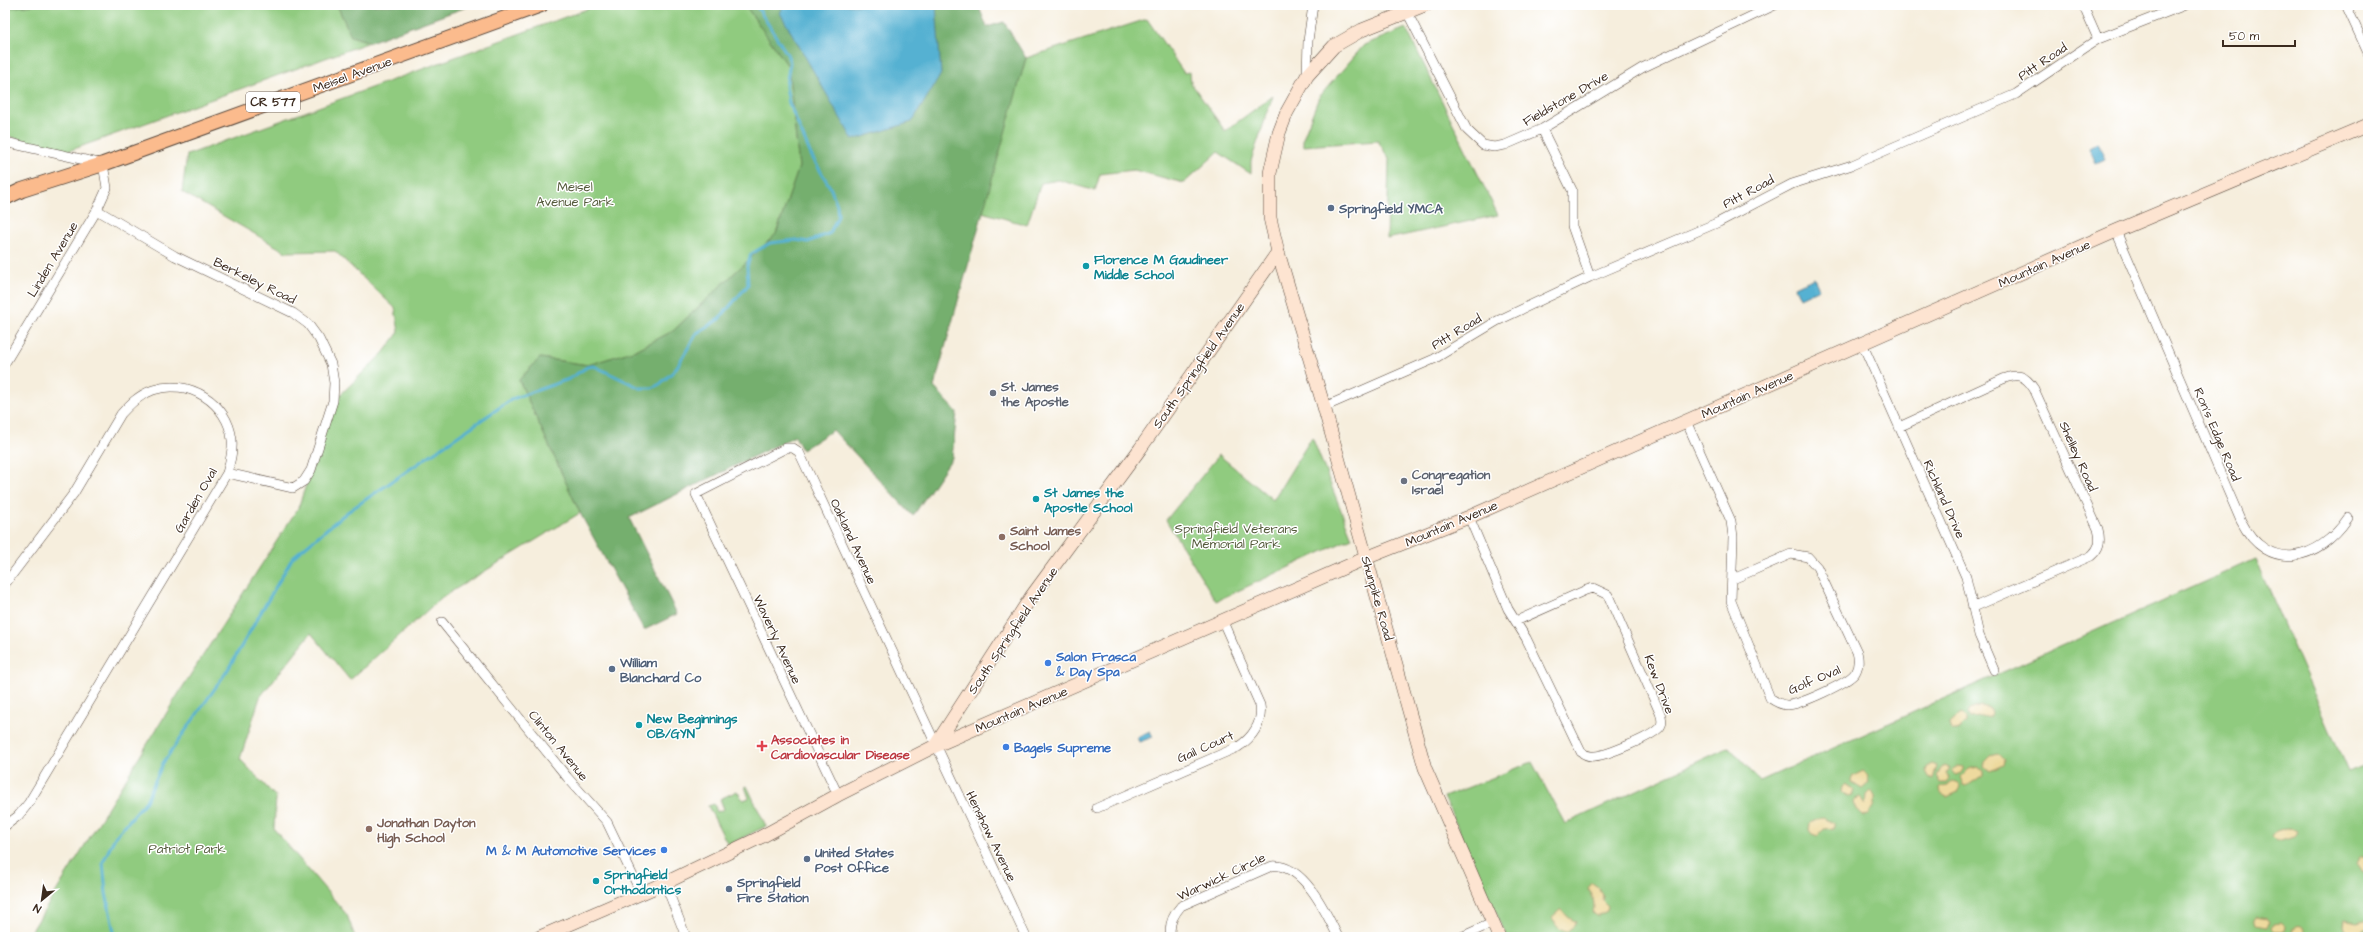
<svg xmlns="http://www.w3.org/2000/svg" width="2373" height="942" viewBox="0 0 2373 942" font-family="'Architects Daughter',sans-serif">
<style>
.green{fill:#90cb7f;stroke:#667a4e}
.forest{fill:#74af6e;stroke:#586c46}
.sand{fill:#eeda9e;stroke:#94825e}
.water{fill:#54b1d2;stroke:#486e78}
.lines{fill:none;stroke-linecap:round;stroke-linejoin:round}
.stream{stroke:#54b1d2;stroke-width:3}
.street-casing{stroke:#57473b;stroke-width:10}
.secondary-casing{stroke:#57473b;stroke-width:14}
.primary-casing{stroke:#57473b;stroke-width:16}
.street{stroke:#fff;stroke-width:9}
.secondary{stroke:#fde4d1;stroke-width:13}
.primary{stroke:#fbbb8d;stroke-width:14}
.service-dot{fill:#5c6f8a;stroke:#fff;stroke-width:1.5}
.culture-dot{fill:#0f9aa8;stroke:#fff;stroke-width:1.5}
.worship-dot{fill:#6b7280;stroke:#fff;stroke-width:1.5}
.education-dot{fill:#8d6e63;stroke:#fff;stroke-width:1.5}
.shop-dot{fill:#3f7fe0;stroke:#fff;stroke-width:1.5}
.health-dot{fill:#e0444e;stroke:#fff;stroke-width:1.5}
.labels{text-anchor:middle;stroke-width:3;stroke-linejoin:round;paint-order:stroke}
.shield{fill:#fff;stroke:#766a62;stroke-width:1}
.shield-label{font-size:12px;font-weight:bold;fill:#3b2a1e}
.street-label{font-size:13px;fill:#3b2a1e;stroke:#fff}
.park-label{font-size:13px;fill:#545a3b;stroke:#fff}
.service-label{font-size:13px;font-weight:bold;fill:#4e5e75;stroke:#fff;text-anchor:start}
.culture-label{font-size:13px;font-weight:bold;fill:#0d838f;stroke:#fff;text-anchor:start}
.worship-label{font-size:13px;font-weight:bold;fill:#5b616d;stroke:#fff;text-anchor:start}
.education-label{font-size:13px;font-weight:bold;fill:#785e54;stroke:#fff;text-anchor:start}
.shop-label{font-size:13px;font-weight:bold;fill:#366cbe;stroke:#fff;text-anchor:start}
.health-label{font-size:13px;font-weight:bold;fill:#be3a42;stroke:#fff;text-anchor:start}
</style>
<rect width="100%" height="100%" fill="#fff"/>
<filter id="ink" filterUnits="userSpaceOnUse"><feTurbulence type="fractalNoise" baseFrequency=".025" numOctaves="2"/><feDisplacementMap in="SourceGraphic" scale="8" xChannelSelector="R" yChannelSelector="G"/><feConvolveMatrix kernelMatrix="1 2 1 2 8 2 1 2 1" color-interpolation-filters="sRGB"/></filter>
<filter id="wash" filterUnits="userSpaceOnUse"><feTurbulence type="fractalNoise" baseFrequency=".012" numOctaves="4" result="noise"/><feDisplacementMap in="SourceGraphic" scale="16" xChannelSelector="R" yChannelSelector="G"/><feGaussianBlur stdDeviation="0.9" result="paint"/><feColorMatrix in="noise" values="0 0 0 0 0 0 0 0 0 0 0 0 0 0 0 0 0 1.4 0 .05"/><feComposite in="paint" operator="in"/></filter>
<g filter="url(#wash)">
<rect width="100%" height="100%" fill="#f6eedd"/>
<!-- green -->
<path class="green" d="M34,5h303l14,31 19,6 -307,111 -58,-18v-127z
M598,5h147l43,61 11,101 -23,67 -103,97 -37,19 -48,15 -48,-7 -21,22 61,133 -139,85 -91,82 -39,-47 -51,64 -20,62 36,38 -2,32 73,86 8,22h-327l154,-249 116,-180 38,-109 48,-47 15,-20 -4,-24 -60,-57 -49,1 -104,-60 5,-37z
M1147,19l37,54 6,-1 1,11 34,48 48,-35 -22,65v13l-33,-22 -34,31 -50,-13 -34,4 -5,17 -36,-11 -18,3 -14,42 -45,-13 44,-154z
M1406,28l92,187 -111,24 2,-80 -11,-18 -75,5v-8l16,-41 45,-52z
M1312,437l40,101 -136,63 -50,-81 53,-65 54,45z
M2255,559l93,213 20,-8v173h-861l-63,-140 88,-35 33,62 164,-77 31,34z
M747,786l19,40 -38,19 -20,-39 6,-2 3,8 7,-3 -4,-10 17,-8 6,9 6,-2 -4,-11z"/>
<!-- forest -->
<path class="forest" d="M5,5h29l-29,3z
M337,5h135l-102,37 -19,-6z
M745,5h233l9,22 17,-5 22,36 -92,329 23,25 -5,46 -39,58 -80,-86 -31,20 -7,-14 -166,82 48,96 -33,16 -64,-117 -61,-133 21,-22 48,7 48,-15 37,-19 103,-97 23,-67 -11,-101z"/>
<!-- sand -->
<path class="sand" d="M1981,706l9,2 2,4 -2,4 -21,2 -2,-4 2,-4z
M1961,713l5,5v4l-9,9h-6l-2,-7z
M1998,754l6,6 -1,5 -13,6 -6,-5 1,-4 6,-6z
M1932,764l5,2 -4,14 -4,-2 -3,-6 2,-6z
M1943,765l6,2 -3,6 4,5 -3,4h-6l-4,-6z
M1958,766l6,1 -3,6 -6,2 -4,-5z
M1978,767l5,3v5l-16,11 -3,-1 -3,-8 8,-8z
M1863,771l4,3 2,9 -7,6 -10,-6 -1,-3 2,-4z
M1952,781l5,1 4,5 -3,5 -11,5 -6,-3 -1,-6 2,-2 7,-1z
M1846,784l8,5 -2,6 -3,1 -7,-4 1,-5z
M1870,791l5,5v9l-6,10 -6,1 -5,-5 -4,-9 1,-3 5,-2 5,7 1,-9z
M1823,817l11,5v6l-10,1 -6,7 -6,-2 -3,-4 1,-7z
M2291,828l6,3 -3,6 -17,5 -5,-5 4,-5z
M2368,855v15l-6,2 -6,-9 4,-6z
M1592,883l6,4 5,8 -1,5 6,6 -1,5 -10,5 -4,-3c2,-8 1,-18 -5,-24z
M1561,909l7,8 8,5 -2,4 -8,6c-7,-2 -12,-8 -14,-15z
M2256,917l11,2 2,3 -2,5 -11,-2 -2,-5z
M2345,919l12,3 10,-3 1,10h-4l-2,3 6,5h-19l-5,-12z
M2281,923l5,4 -1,5h-11l-3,-3 2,-5z
M2292.5 932a5.5 5.5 0 1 1 11 0a5.5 5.5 0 1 1-11 0Z"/>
<!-- water -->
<path class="water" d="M784,5h152l5,69 -29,48 -59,18 -73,-127z
M2098,143l7,16 -9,4 -7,-15z
M1814,278l5,11 -19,9 -5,-11z
M1150,731l3,6 -14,5 -2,-5z"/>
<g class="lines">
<!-- stream -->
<path class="stream" d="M115,937l-9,-44 -3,-31 12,-25 31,-36 17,-38 64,-92 66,-114 53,-44 166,-114 57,-20 18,-12 7,-1 46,22h12l8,-4 15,-14 22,-37 22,-14 29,-34 -1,-19 4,-12 19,-11 26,-3 12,2 22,-9 8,-17 -1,-11 -7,-18 -19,-32 -22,-52 -3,-17 4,-24 -3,-8 -31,-49"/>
</g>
</g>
<g filter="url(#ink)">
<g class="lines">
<!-- street casing -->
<g class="street-casing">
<path id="street" d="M2083,5l15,34
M2346,5l22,48
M1407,12l60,118 16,15 11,2 11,-2 37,-16 100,-61 133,-63
M1307,76l1,-35 5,-36
M1542,129l30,61v36l18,51
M5,142l98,22 4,24 -10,22 -92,153
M97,210l78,46 118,57 15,11 11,15 12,25 3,19 -1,18 -22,69 -7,11 -11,7 -66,-15
M2116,231l125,290c27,53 78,40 107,-3
M1862,343l104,234 13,58 15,35
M1324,407l110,-48 63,-38 93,-44 129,-55 73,-38 60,-19 164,-71 82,-55 87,-34
M1686,421l45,100 2,16 -2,64 39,97c6,4 11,7 17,7 13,0 61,-22 68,-32 4,-7 4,-14 2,-21l-40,-85 -9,-10 -17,-3 -58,25
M1899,427l104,-48c15,-6 22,-4 31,10l64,140c3,12 2,19 -7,27l-117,51
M1469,517l39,92 18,29 55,114c4,3 8,5 14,4 12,-1 57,-19 65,-29 3,-4 2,-9 0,-14l-52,-118 -15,-7 -7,2 -70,31
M5,584l69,-91 47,-79c9,-10 18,-19 32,-24 35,-12 75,12 79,50 1,12 -2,22 -5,33l-199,331 -10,12 -13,10
M442,622l125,155 40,45 34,71
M838,795l-142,-301 90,-46h7l6,4 227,485
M1097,808l141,-61c14,-9 25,-24 22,-42l-37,-83
M665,883l21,54
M1171,937c-3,-12 2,-22 10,-31l91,-40c31,-3 54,46 66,71
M1461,937l31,-14"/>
</g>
<!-- secondary casing -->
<g class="secondary-casing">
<path id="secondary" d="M1425,5l-63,25 -28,16 -27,30 -20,36 -8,21 -9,40v45l8,34 46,155 101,361 74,169
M935,746l96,-149 109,-148 138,-197
M540,937l125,-54 96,-46 77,-42 97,-49 431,-188 103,-41 647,-286 252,-106"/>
</g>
<!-- primary casing -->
<g class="primary-casing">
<path id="primary" d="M5,198l17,-8 81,-26 438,-159"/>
</g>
<!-- street -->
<use href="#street" class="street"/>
<!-- secondary -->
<use href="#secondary" class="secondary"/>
<!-- primary -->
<use href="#primary" class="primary"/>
</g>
</g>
<!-- markers -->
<g class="service-dot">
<circle cx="1331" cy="208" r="4"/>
<circle cx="612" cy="669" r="4"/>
<circle cx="807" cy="859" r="4"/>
<circle cx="729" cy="889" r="4"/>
</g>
<g class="culture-dot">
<circle cx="1086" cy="266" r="4"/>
<circle cx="1036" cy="499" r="4"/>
<circle cx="639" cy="725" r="4"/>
<circle cx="596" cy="881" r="4"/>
</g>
<g class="worship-dot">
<circle cx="993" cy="393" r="4"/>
<circle cx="1404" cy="481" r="4"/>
</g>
<g class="education-dot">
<circle cx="1002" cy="537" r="4"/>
<circle cx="369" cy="829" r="4"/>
</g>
<g class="shop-dot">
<circle cx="1048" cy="663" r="4"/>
<circle cx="1006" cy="747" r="4"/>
<circle cx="664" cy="850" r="4"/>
</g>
<path class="health-dot" d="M760 740h4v4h4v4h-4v4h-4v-4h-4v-4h4z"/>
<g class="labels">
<!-- shield labels -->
<rect class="shield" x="246" y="92" width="54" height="20" rx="3"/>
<g class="shield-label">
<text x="273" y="106">CR 577</text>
</g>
<!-- street labels -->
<g class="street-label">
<text transform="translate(2042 61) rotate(-34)" y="5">Pitt Road</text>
<text transform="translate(352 74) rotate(-20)" y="5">Meisel Avenue</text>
<text transform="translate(1565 98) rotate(-30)" y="5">Fieldstone Drive</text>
<text transform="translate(1748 191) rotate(-28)" y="5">Pitt Road</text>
<text transform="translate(52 259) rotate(-59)" y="5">Linden Avenue</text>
<text transform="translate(2044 263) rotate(-24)" y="5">Mountain Avenue</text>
<text transform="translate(255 280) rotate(26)" y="5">Berkeley Road</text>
<text transform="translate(1456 331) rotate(-31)" y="5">Pitt Road</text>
<text transform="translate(1198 365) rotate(-55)" y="5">South Springfield Avenue</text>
<text transform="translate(1747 394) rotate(-24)" y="5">Mountain Avenue</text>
<text transform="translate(2218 434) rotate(67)" y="5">Ron's Edge Road</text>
<text transform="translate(2079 456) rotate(66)" y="5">Shelley Road</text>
<text transform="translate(1945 499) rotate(66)" y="5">Richland Drive</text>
<text transform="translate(195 500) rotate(-60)" y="5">Garden Oval</text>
<text transform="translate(1451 523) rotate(-23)" y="5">Mountain Avenue</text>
<text transform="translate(854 541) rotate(65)" y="5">Oakland Avenue</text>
<text transform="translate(1378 598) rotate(74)" y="5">Shunpike Road</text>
<text transform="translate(1012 630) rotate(-56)" y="5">South Springfield Avenue</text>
<text transform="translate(778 639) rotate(65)" y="5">Waverly Avenue</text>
<text transform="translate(1814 679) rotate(-23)" y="5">Golf Oval</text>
<text transform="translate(1660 684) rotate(69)" y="5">Kew Drive</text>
<text transform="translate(1021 709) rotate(-23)" y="5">Mountain Avenue</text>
<text transform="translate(559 745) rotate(51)" y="5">Clinton Avenue</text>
<text transform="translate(1205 746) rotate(-24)" y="5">Gail Court</text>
<text transform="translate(992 836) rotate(64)" y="5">Henshaw Avenue</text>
<text transform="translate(1221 876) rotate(-25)" y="5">Warwick Circle</text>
</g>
<!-- park labels -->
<g class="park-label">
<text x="575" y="191">Meisel<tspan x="575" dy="15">Avenue Park</tspan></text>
<text x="1236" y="533">Springfield Veterans<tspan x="1236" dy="15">Memorial Park</tspan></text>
<text x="187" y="853">Patriot Park</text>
</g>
<!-- service labels -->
<g class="service-label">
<text x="1339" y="213">Springfield YMCA</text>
<text x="620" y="667">William<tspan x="620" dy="15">Blanchard Co</tspan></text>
<text x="815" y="857">United States<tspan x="815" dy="15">Post Office</tspan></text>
<text x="737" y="887">Springfield<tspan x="737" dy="15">Fire Station</tspan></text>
</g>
<!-- culture labels -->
<g class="culture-label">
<text x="1094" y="264">Florence M Gaudineer<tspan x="1094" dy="15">Middle School</tspan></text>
<text x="1044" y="497">St James the<tspan x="1044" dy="15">Apostle School</tspan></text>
<text x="647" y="723">New Beginnings<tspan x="647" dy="15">OB/GYN</tspan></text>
<text x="604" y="879">Springfield<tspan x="604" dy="15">Orthodontics</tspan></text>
</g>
<!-- worship labels -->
<g class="worship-label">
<text x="1001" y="391">St. James<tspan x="1001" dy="15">the Apostle</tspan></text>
<text x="1412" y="479">Congregation<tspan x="1412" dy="15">Israel</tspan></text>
</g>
<!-- education labels -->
<g class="education-label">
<text x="1010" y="535">Saint James<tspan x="1010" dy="15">School</tspan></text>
<text x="377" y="827">Jonathan Dayton<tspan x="377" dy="15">High School</tspan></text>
</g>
<!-- shop labels -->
<g class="shop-label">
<text x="1056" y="661">Salon Frasca<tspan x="1056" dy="15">&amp; Day Spa</tspan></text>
<text x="1014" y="752">Bagels Supreme</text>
<text x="656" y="855" text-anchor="end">M &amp; M Automotive Services</text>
</g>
<!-- health labels -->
<g class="health-label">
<text x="771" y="744">Associates in<tspan x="771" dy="15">Cardiovascular Disease</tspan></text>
</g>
</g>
<!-- margin -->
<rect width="2373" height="942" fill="none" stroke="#fff" stroke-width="20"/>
<!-- north arrow -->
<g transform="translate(42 900) rotate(209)" stroke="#ffffff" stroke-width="3" paint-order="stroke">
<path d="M0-3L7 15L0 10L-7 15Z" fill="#3b2a1e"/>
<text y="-6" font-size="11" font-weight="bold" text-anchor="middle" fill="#3b2a1e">N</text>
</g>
<!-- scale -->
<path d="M2223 40v6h72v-6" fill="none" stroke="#3b2a1e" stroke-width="2"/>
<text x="2229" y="40" font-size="12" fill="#3b2a1e" stroke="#ffffff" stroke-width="3" paint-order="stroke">50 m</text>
</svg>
